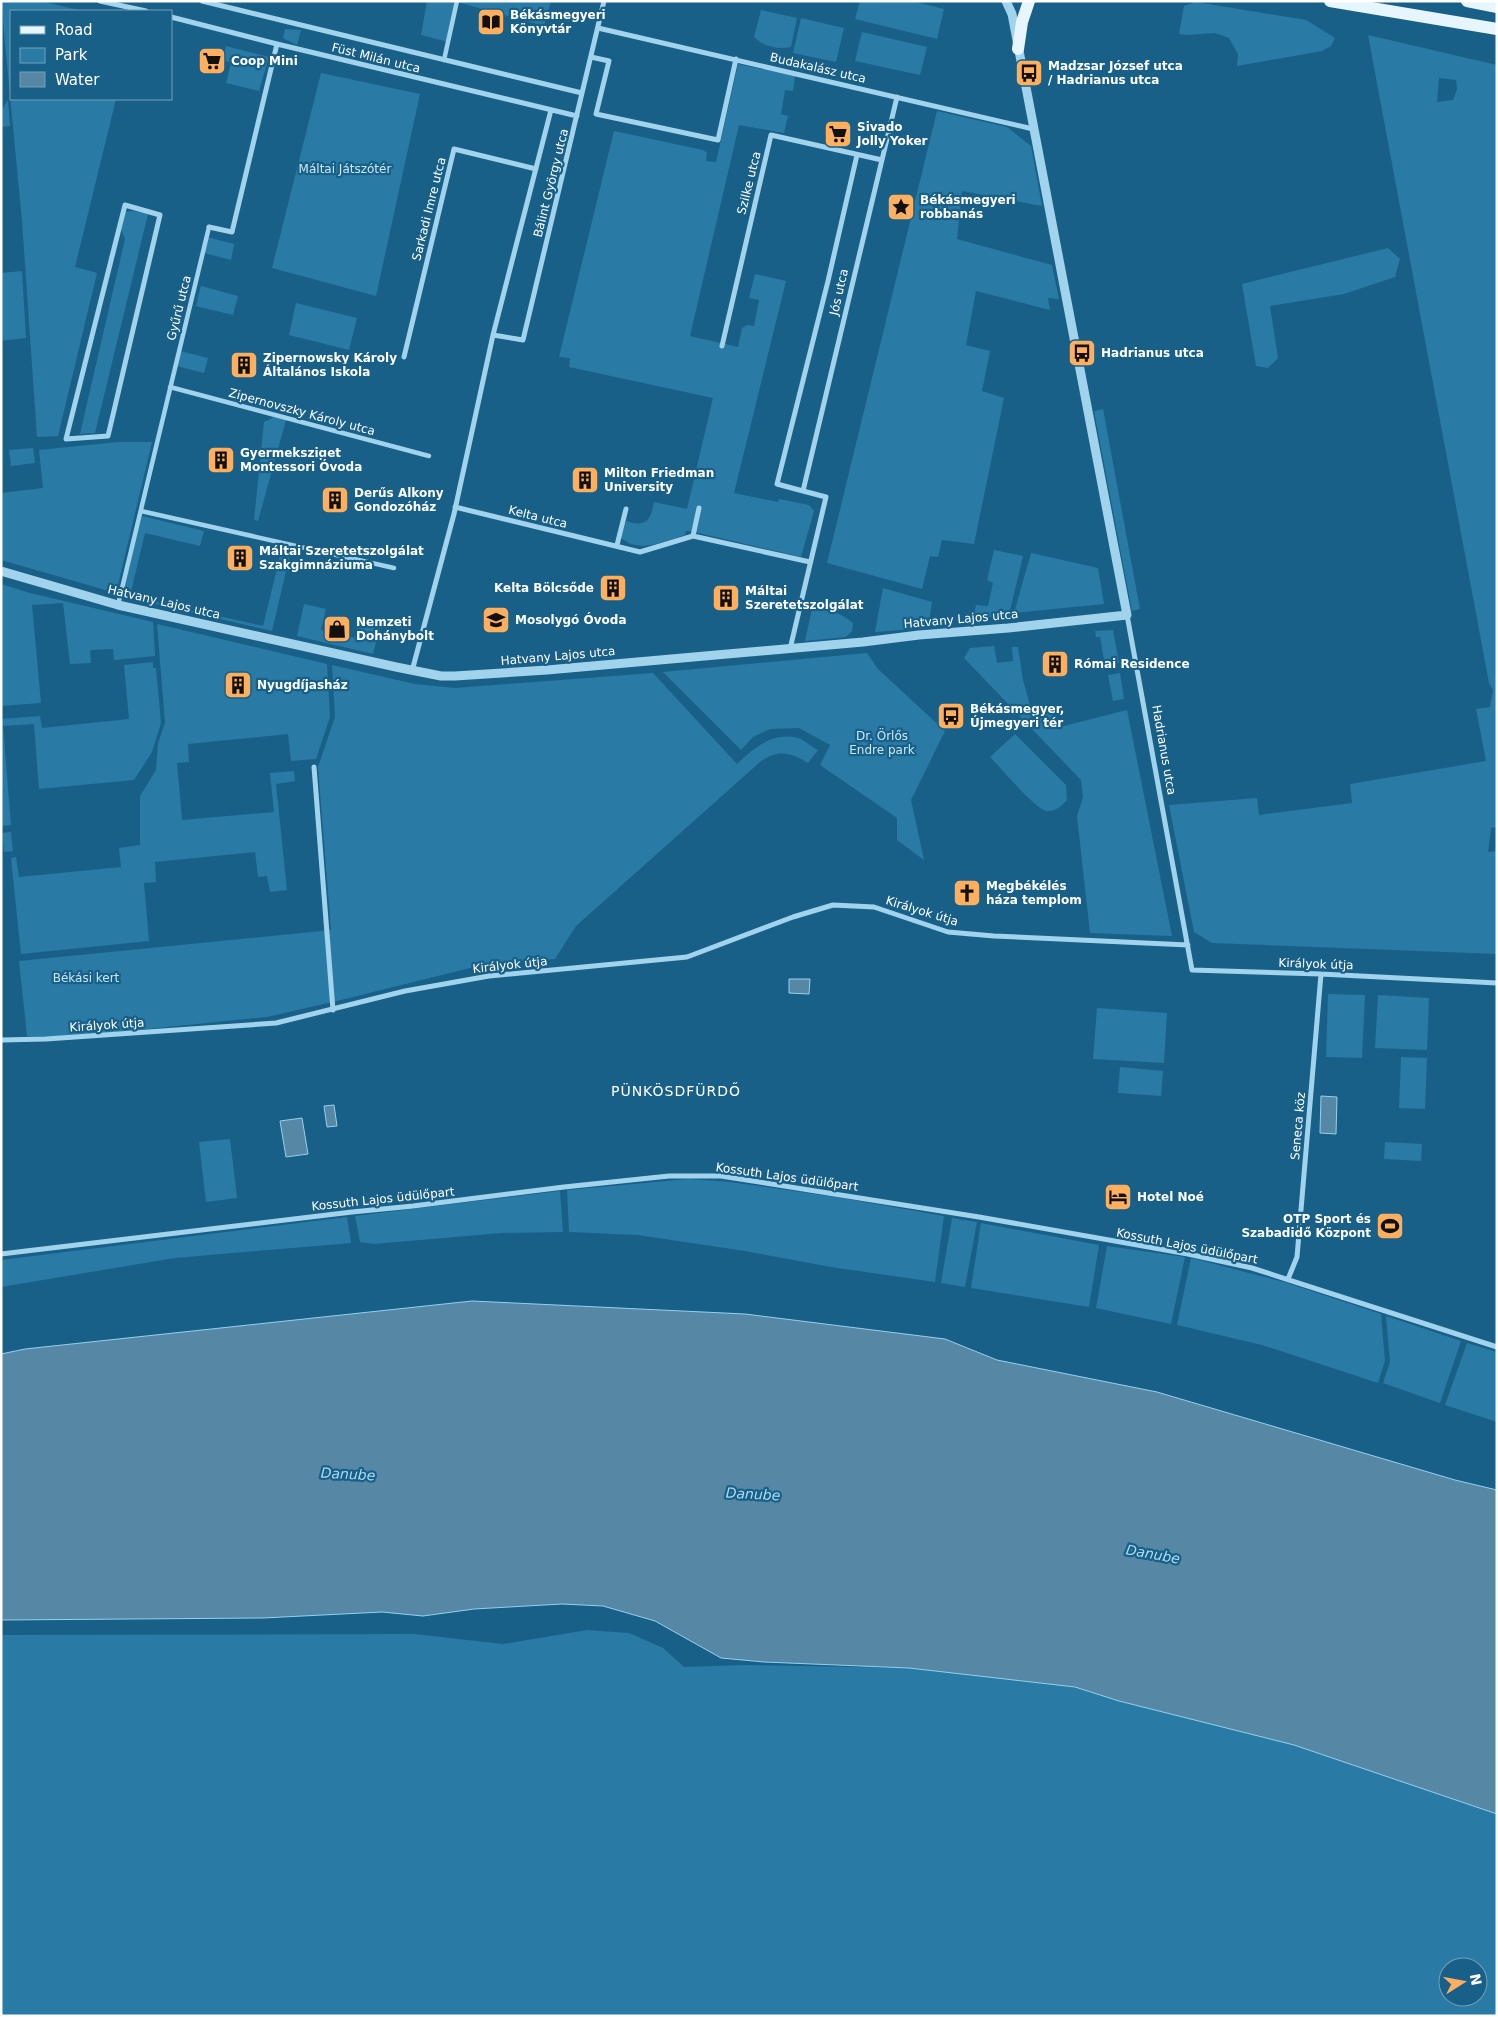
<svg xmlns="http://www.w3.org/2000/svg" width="1498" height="2017" viewBox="0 0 1498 2017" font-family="'DejaVu Sans',sans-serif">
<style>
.green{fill:#297aa5;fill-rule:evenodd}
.water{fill:#5688a5;stroke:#94d1ef}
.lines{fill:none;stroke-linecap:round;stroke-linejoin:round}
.pedestrian{stroke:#a2d3ed;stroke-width:4.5}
.minor{stroke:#a2d3ed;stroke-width:5}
.tertiary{stroke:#a2d3ed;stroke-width:9}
.primary{stroke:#e7f5ff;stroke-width:12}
.labels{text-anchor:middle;stroke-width:4.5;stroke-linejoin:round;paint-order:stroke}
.poi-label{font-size:12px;font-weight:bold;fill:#fff;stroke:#196088;text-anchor:start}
.street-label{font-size:12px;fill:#fff;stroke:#196088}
.park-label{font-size:12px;fill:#c7e8f9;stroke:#196088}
.neighbourhood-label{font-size:14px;letter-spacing:1px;fill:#fff;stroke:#196088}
.water-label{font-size:14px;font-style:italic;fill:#addcf4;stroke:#196088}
</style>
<rect width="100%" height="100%" fill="#196088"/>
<!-- green -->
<path class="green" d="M1,1h40l41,10h-71v88h105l-41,168 22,6 -39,163 -21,1 -15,-216z
M427,1h124l-7,25 -87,-24 -9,40 -27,-7z
M860,1h52l32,8 -7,30 -82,-20z
M1196,2l110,18 29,18 -4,8 -9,5 -85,15 1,-12 -9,-16 -14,-5 -29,2 -7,-1 5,-28z
M761,10l36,8 -6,29c-12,3 -27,0 -37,-10z
M801,18l43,10 -8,34 -43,-9z
M285,29l16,1 -4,15 -14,-7z
M862,32l65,15 -7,28 -65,-14z
M1368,35l129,30v762l-6,1 -3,24 9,-1v103l-285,-11 -18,-11 -25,-127 88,-7 2,17 93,-12 -2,-19 136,-23 -10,-52 14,-2 3,-17 -4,-7zM1439,78l17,2 1,9 -4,11 -16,2z
M226,46l43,11 -10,34 -33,-8 5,-20 -8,-3z
M738,64l57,12 -2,15 -8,-1 -4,24 7,2 -4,17 -45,-8 -49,211 48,11 4,-19 5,-3 7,1 5,-26 -10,-2 6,-24 31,7 -52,212 44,9 1,-3 30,6 5,6 -13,46 -111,-26h-4l-1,4c-20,6 -46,19 -64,3l5,-17c20,7 25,-1 28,-19l33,7 26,-111 -144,-31 1,-9 -11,-1 55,-226 89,19 4,3 -1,8 10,1z
M321,73l99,21 -44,202 -104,-28z
M8,100l2,26 -9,1v-16z
M937,111l70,16 24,19 11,60 -80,-15 -5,48 95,26 7,34 -11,-1 2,12 -74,-19 -10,54 24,6 -8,40 22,7 -30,146 -32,-4 -4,17 -8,-1 -8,33 -95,-26z
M133,211l15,3 -53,219 -15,1 45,-195 -4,-10 4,-17z
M207,237l27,7 -3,16 -27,-7z
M1388,248l12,11 -5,18 -51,17 -74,12 8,52 -10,10 -12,-2 -14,-82z
M22,271l4,67 -25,3v-68z
M201,286l37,10 -5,19 -37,-9z
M296,303l61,15 -8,32 -60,-15z
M180,351l28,7 -4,15 -27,-7z
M1103,409l37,200 -8,2 -38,-200z
M274,417l12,3 -28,101 -4,-1 10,-98z
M118,442h34l-36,151 -115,-33v-67l42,-5 -4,-38z
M33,448l2,15 -24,3 -2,-16z
M142,516l62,15 -4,15 -55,-13 -15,63 133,30 19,-78 9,2 -19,81 -152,-35z
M994,550l29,6 -14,59 -36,4 3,-14 12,1 5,-23 -6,-3z
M1031,553l67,15 6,36 -90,9z
M1,584l29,9 123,29 2,34 -41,4 -1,-11 -23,1 1,13 -21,1 -7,-61 -31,2 9,98 -40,3z
M883,588l49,14 -4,26 -53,4z
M304,604l22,5 -5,21 33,8 4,-15 22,5 -7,26 -76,-18z
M813,604c15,5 28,9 40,19l-1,8 -6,6 -41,4z
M157,624l170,40 3,53 -14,42 -25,2 -3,-27 -100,10 1,18 -12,1 5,57 92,-8 -4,-39 24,-2 1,10 -19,3 11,106 -17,2 -3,-16 -9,1 -3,-25 -100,10 1,20 -12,1 5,58 -128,13 -10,-96 5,-1 3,20 102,-10 -2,-19 21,-3v-49l16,-26 2,-27 7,-20z
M1113,630l6,33 -14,3 -5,-29h-4l-1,-6z
M994,646l3,17 16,-2 -1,-14h6l5,33 8,29 20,-4 5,23 71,-18 45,226 -82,-3 -13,-117 6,-19 -2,-17 -117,-122 6,-10z
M867,653l11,16 67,62 -34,69 13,60 -27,-20v-22l-77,-53 10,-20 -31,-17 -29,1 -17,8 -12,13 -78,-78z
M153,662v6h3l5,55 -9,29 -18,28 -95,9 -5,-65 -31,2 8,99 -10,1v-107l39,-3 2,12 87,-9 -5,-54z
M332,665l83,19 40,4 198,-15 84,91c17,-16 37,-34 64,-25 5,3 11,8 17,11l-10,13c-17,-11 -31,-14 -48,-1l-184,164 -21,33 -65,4 -153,38 -70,16 -150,15 -71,5 -19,-1 -8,-75 312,-31 -13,-163 17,-50z
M1120,673l4,26 -11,2 -5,-26z
M1015,734l51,51 1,15c-5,6 -12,12 -20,11 -12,-2 -47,-44 -57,-54z
M11,832l2,19 -9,1 -2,-19z
M1328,994l37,1 -3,63 -36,-1z
M1378,995l51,3 -2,52 -52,-2z
M1097,1008l70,5 -3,50 -71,-4z
M1401,1057l26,1 -2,51 -26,-1z
M1120,1067l43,4 -2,25 -43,-3z
M230,1139l7,59 -31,4 -7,-60z
M1385,1142l37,2 -1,17 -37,-2z
M689,1179l41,3 106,15 108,19 -9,66 -104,-15 -86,-16 -107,-16 -69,-3 -2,-42z
M560,1191l3,41 -62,1 -127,11 -14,-2 -5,-26z
M347,1217l4,26 -176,15 -174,29v-27z
M952,1218l25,4 -12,65 -24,-4z
M981,1223l118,22 -10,62 -118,-19z
M1107,1246l78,11 -14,67 -75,-16z
M1191,1258l93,24 97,32 4,47 -7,22 -116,-38 -85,-20z
M1386,1316l75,25 -21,62 -57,-20 7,-21z
M1467,1343l30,9v70l-52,-17z
M587,1630l42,3 34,15 21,19 60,-2 165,3 166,19 44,14 175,44 203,69v202h-1496v-381l413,-1 89,10zM1448,1967h30v30h-30z"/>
<!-- water -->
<path class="water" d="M789,979h21l-1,15 -20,-1z
M1321,1096l16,1 -1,37 -16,-1z
M334,1105l3,21 -10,1 -3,-21z
M302,1118l6,36 -22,3 -6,-36z
M472,1301l273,13 200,25 52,21 160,32 298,88 42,10v324l-203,-69 -175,-44 -44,-14 -166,-19 -145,-6 -43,-4 -66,-37 -52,-15 -41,-2 -88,5 -51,7 -41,-4 -119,6 -262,2v-266l24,-5z"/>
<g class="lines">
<!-- pedestrian -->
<path class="pedestrian" d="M444,60l13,-59
M170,387l259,69
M141,511l253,57
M118,605l91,-378"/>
<!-- minor -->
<path class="minor" d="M100,1l46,10
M202,1l380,92
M171,17l106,27 300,72
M598,28l435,101
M591,57l18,4 -13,53 122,26 18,-81
M125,205l35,10 -52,221 -42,3z
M209,227l23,5 45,-188
M493,335l30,5 81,-339
M722,346l49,-211 111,25
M404,357l50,-208 82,20
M803,491l-26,-7 51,-203 29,-126
M455,507l185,45 53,-16 117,26
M693,536l6,-28
M617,545l9,-36
M1127,615l65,355 129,4 176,9
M790,649l36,-152 -23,-6 94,-394
M412,671l42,-157 39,-179 58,-225
M314,767l19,243
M1,1040l45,-1 230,-16 129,-32 84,-15 198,-19 106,-40 40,-12 41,2 74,25 46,4 194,9
M1,1254l351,-42 61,-6 151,-19 105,-11h52l258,41 209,37 64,14 245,79
M1288,1279l9,-22 24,-283"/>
<!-- tertiary -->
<path class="tertiary" d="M1,571l117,34 278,62 45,9h14l92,-6 316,-28 56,-7 89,-7 119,-13 -115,-601 -6,-13"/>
<!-- primary -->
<path class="primary" d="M1330,1l167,28
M1467,1l30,6
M1018,49l4,-27 7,-21"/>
</g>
<!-- icons -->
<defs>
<g id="library-square" transform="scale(1.4375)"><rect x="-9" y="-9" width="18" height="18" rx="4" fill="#ffaf5d" stroke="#196088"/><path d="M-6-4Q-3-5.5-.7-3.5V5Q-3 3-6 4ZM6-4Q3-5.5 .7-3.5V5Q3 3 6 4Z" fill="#111"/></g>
<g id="supermarket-square" transform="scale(1.4375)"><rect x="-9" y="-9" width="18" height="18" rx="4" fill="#ffaf5d" stroke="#196088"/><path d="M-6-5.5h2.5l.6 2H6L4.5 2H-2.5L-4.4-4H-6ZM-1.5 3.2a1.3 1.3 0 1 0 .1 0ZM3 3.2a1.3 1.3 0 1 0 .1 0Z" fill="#111"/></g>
<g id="bus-square" transform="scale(1.4375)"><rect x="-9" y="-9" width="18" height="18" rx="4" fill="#ffaf5d" stroke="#196088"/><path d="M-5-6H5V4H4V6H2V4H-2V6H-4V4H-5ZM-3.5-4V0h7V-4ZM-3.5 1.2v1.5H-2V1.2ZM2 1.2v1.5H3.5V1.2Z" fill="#111"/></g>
<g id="sight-square" transform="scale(1.4375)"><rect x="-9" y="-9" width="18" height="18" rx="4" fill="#ffaf5d" stroke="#196088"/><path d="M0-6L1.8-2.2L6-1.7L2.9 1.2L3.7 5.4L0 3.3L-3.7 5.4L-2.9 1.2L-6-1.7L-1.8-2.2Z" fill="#111"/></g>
<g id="building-square" transform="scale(1.4375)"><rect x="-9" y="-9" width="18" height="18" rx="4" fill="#ffaf5d" stroke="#196088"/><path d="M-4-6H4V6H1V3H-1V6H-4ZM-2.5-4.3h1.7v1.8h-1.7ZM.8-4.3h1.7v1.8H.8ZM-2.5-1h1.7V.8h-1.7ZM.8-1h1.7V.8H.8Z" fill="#111"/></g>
<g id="school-square" transform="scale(1.4375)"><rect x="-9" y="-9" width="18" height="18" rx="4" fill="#ffaf5d" stroke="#196088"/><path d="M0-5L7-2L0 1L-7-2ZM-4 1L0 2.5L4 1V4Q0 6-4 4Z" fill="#111"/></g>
<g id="shop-square" transform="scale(1.4375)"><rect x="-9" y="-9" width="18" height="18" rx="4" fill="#ffaf5d" stroke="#196088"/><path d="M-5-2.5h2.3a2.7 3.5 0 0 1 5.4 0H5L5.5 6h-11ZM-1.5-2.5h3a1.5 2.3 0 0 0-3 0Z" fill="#111"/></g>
<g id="church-square" transform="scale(1.4375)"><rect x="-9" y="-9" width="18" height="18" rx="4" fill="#ffaf5d" stroke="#196088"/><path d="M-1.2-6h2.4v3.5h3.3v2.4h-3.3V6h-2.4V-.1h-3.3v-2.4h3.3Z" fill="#111"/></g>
<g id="hotel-square" transform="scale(1.4375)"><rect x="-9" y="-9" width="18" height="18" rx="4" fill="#ffaf5d" stroke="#196088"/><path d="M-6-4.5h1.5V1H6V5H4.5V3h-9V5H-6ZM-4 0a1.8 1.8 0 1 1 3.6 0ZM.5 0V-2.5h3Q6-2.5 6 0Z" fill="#111"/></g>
<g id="stadium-square" transform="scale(1.4375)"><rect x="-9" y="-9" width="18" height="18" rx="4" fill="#ffaf5d" stroke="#196088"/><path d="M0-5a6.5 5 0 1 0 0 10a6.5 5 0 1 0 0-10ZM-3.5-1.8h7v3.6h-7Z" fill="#111"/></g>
</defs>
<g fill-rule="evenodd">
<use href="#library-square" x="491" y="22"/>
<use href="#supermarket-square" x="212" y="61"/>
<use href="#bus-square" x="1029" y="73"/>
<use href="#supermarket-square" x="838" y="134"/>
<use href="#sight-square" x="901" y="207"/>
<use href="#bus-square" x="1082" y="353"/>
<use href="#building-square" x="244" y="365"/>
<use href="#building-square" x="221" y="460"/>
<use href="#building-square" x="585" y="480"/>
<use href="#building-square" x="335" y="500"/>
<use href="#building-square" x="240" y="558"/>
<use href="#building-square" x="613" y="588"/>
<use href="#building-square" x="726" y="598"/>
<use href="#school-square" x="496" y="620"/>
<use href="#shop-square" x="337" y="629"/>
<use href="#building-square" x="1055" y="664"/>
<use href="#building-square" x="238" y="685"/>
<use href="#bus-square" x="951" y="716"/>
<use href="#church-square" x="967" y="893"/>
<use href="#hotel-square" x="1118" y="1197"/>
<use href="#stadium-square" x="1390" y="1226"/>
</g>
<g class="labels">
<!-- poi labels -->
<g class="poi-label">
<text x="510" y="19">Békásmegyeri<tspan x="510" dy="14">Könyvtár</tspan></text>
<text x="231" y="65">Coop Mini</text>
<text x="1048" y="70">Madzsar József utca<tspan x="1048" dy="14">/ Hadrianus utca</tspan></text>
<text x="857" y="131">Sivado<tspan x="857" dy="14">Jolly Yoker</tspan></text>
<text x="920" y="204">Békásmegyeri<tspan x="920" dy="14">robbanás</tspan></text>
<text x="1101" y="357">Hadrianus utca</text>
<text x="263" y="362">Zipernowsky Károly<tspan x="263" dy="14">Általános Iskola</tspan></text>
<text x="240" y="457">Gyermeksziget<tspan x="240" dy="14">Montessori Óvoda</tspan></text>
<text x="604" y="477">Milton Friedman<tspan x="604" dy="14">University</tspan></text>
<text x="354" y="497">Derűs Alkony<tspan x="354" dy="14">Gondozóház</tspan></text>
<text x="259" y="555">Máltai Szeretetszolgálat<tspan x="259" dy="14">Szakgimnáziuma</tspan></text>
<text x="594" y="592" text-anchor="end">Kelta Bölcsőde</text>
<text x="745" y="595">Máltai<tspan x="745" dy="14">Szeretetszolgálat</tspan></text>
<text x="515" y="624">Mosolygó Óvoda</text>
<text x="356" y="626">Nemzeti<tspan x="356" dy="14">Dohánybolt</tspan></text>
<text x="1074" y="668">Római Residence</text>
<text x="257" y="689">Nyugdíjasház</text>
<text x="970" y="713">Békásmegyer,<tspan x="970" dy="14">Újmegyeri tér</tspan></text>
<text x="986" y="890">Megbékélés<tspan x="986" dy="14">háza templom</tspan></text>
<text x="1137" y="1201">Hotel Noé</text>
<text x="1371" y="1223" text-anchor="end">OTP Sport és<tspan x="1371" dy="14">Szabadidő Központ</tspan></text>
</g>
<!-- street labels -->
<g class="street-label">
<text transform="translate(376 58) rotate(14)" y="4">Füst Milán utca</text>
<text transform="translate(818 68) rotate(13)" y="4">Budakalász utca</text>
<text transform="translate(551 183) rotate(-76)" y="4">Bálint György utca</text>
<text transform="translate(749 183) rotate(-76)" y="4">Szilke utca</text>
<text transform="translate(429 209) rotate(-76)" y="4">Sarkadi Imre utca</text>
<text transform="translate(839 292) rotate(-77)" y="4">Jós utca</text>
<text transform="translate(179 308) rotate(-76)" y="4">Gyűrű utca</text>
<text transform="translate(302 412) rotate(15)" y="4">Zipernovszky Károly utca</text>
<text transform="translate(538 517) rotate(14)" y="4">Kelta utca</text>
<text transform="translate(164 602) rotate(13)" y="4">Hatvany Lajos utca</text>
<text transform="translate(961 619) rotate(-5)" y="4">Hatvany Lajos utca</text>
<text transform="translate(558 656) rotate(-5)" y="4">Hatvany Lajos utca</text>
<text transform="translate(1164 750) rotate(80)" y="4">Hadrianus utca</text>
<text transform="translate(922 911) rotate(17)" y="4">Királyok útja</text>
<text transform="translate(1316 964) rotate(2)" y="4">Királyok útja</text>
<text transform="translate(510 965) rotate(-6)" y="4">Királyok útja</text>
<text transform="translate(107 1025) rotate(-4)" y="4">Királyok útja</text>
<text transform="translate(1298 1126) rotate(-85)" y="4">Seneca köz</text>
<text transform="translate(787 1177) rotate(8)" y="4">Kossuth Lajos üdülőpart</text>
<text transform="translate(383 1199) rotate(-6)" y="4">Kossuth Lajos üdülőpart</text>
<text transform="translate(1187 1246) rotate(11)" y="4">Kossuth Lajos üdülőpart</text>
</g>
<!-- park labels -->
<g class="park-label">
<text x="345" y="173">Máltai Játszótér</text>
<text x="882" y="740">Dr. Örlős<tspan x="882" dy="14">Endre park</tspan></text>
<text x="86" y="982">Békási kert</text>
</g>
<!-- neighbourhood labels -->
<g class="neighbourhood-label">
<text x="676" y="1096">PÜNKÖSDFÜRDŐ</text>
</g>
<!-- water labels -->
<g class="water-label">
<text transform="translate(348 1474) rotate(3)" y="5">Danube</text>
<text transform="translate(753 1494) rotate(3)" y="5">Danube</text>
<text transform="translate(1153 1554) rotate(10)" y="5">Danube</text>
</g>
</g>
<!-- border -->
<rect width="1498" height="2017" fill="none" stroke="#ffffff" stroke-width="5"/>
<!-- legend -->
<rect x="10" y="10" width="162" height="90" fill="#196088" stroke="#75a0b8"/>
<rect x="20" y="26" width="25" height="8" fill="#e7f5ff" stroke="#75a0b8"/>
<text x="55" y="35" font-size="15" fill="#ffffff">Road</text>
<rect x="20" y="48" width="25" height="15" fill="#297aa5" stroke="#75a0b8"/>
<text x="55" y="60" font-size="15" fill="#ffffff">Park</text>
<rect x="20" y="72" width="25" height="15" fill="#5688a5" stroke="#75a0b8"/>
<text x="55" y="85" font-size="15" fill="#ffffff">Water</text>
<!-- north arrow -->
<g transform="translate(1463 1982) rotate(79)"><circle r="24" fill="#196088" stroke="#75a0b8"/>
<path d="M0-4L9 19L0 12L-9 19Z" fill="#ffaf5d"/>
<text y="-8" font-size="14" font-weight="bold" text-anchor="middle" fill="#ffffff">N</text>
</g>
</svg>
